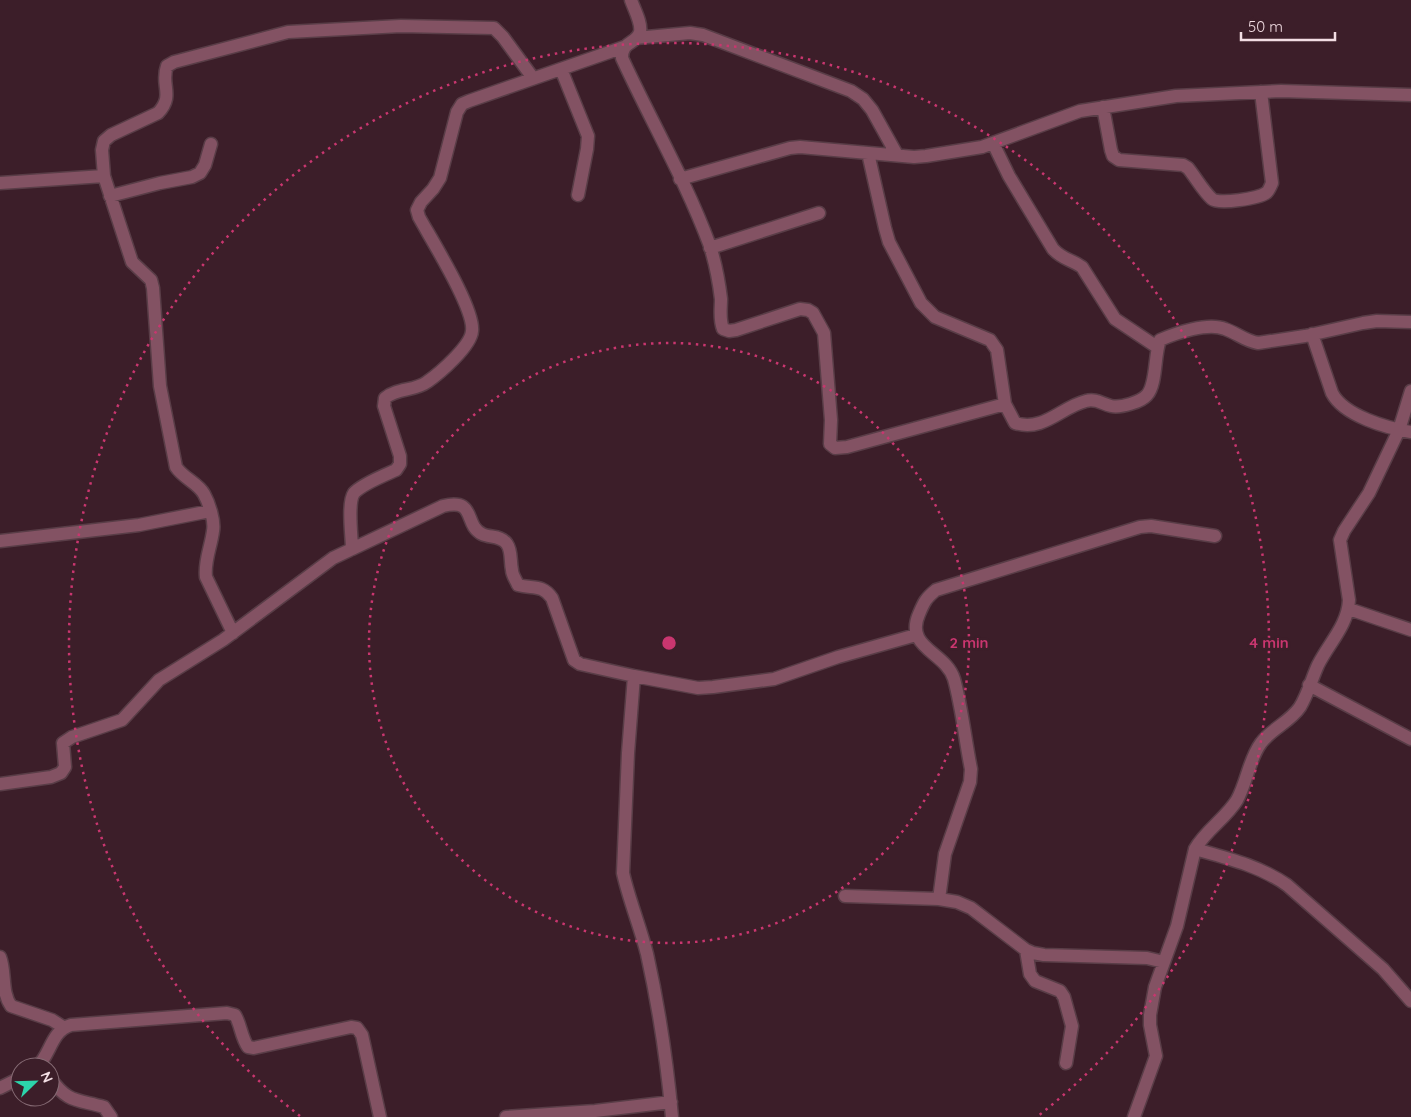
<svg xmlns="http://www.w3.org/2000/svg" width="1411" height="1117" viewBox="0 0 1411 1117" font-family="Quicksand,sans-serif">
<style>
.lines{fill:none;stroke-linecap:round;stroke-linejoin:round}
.minor-casing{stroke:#593d47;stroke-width:15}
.minor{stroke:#835263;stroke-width:12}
.ring{fill:none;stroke:#c9366f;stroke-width:2.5;stroke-dasharray:2.5 5}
.centre{fill:#c9366f;stroke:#3c1e29;stroke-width:2.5}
.ring-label{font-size:15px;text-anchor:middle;font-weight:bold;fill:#c9366f;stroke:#3c1e29;stroke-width:5;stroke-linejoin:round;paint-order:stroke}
</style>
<rect width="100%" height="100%" fill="#3c1e29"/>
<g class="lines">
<!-- minor casing -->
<g class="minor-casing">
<path id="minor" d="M631,0c3,9 11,23 9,32 -4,13 -18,8 -18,26 29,63 64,123 88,188 5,16 9,36 11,53 0,10 -2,20 2,30l6,2 7,-1 64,-21 8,1 5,3 11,20 7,87 -1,24 5,4 12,-1 158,-43
M636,38l54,-5 13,2 148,56 12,8 9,11 25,45
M561,69l27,67 -1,13 -9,46
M1103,107l8,43 2,6 6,4 64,5 5,3c8,10 15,23 24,31 7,6 47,-1 54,-6 3,-2 4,-6 6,-10l-11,-91
M993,143l16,33 44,73c10,11 18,10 29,18l33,52 42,28
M868,153l17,75 4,14 32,61 14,14 55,23 7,10 8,54 10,19c29,9 46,-16 71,-22 10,-3 16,3 25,5 10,2 30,-4 36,-11 10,-11 7,-40 13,-55 16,-7 48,-18 65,-11 12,4 20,12 33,14l47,-7 58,-13 14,-2 34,1
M680,179l110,-31 10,-1 114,10 12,-1 56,-9 98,-36 96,-15 105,-5 130,4
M0,183l104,-7
M110,196l50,-13 32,-6 8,-4 5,-8 6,-21
M710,248l109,-35
M1312,334l20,59c12,23 55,35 79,39
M0,541l139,-16 71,-14
M352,549c0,-12 -5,-46 2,-56 8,-9 31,-18 42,-23l4,-6v-8l-16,-50 1,-8c12,-10 30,-7 42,-16 13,-9 44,-36 45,-51 3,-22 -41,-92 -53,-114l-2,-7 4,-8 12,-13 7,-11 17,-66 5,-8 7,-3 155,-54
M1349,609l62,21
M233,633l-27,-56c-2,-16 5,-30 7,-46 2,-10 -4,-28 -9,-37 -6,-11 -21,-16 -28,-27l-16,-81 -7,-98 -2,-8 -19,-18 -28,-86 -2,-26 2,-9 7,-6 47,-22c17,-18 2,-28 9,-47l7,-4 114,-30 113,-6 93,2 9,9 30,41
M634,676l-6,77 -5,120c6,27 17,53 24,81 12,54 20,108 25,163
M1309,685l102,54
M0,784l51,-7 10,-4 4,-6 -2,-24 9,-6 50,-17 37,-40 64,-40 110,-82 110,-52c34,-8 20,18 39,28 8,4 19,1 25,10 5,7 3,17 5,26 0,5 4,10 6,15 15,4 24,-1 34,13l22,62 6,4 54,12 64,12 15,-1 61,-8 64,-22 78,-22
M1195,849c32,9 65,17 92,36l96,84 28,32
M845,896l94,3 18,3 14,6 55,42 7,3 11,2 103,3 17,4
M939,899l6,-45 25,-72 1,-13c-6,-30 -9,-61 -17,-90 -8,-27 -50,-31 -35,-65 5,-12 7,-16 17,-24l204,-63 11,-1 64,10
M1026,950l4,24 5,7 25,10 4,6 8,29 -6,37
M0,957c6,15 1,35 11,49l41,14 11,7
M37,1067c14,-13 14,-36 34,-42l156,-12 8,2c6,10 6,22 13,32l6,1 97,-21 6,1 5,7 18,82
M50,1078c18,25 26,21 54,29l7,10
M0,1088l20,-10
M506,1117l89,-6 76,-9
M1134,1117l22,-61 -6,-31v-10l5,-28 22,-61 18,-77c11,-19 31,-31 42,-49 10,-18 12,-41 24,-57 10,-14 29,-21 39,-36 8,-13 12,-29 18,-42 11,-22 30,-40 31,-65l-9,-60 4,-9 25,-38 30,-63 12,-39"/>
</g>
<!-- minor -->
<use href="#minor" class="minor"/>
</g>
<!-- distance rings -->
<g class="ring">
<circle cx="669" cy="643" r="300"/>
<path d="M300 1116A600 600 0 1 1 1038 1116"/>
</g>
<circle cx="669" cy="643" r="8" class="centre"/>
<g class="ring-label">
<text x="969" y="648">2 min</text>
<text x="1269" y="648">4 min</text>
</g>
<!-- north arrow -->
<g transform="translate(35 1082) rotate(67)"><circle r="24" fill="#3c1e29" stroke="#856a73"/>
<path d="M0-4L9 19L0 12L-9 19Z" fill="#2cd5ab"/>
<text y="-8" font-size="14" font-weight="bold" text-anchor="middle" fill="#f2dde3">N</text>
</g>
<!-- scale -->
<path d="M1241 32v8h94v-8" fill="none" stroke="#f2dde3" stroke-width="2.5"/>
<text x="1248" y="32" font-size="15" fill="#f2dde3" stroke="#3c1e29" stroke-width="4" paint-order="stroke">50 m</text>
</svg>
